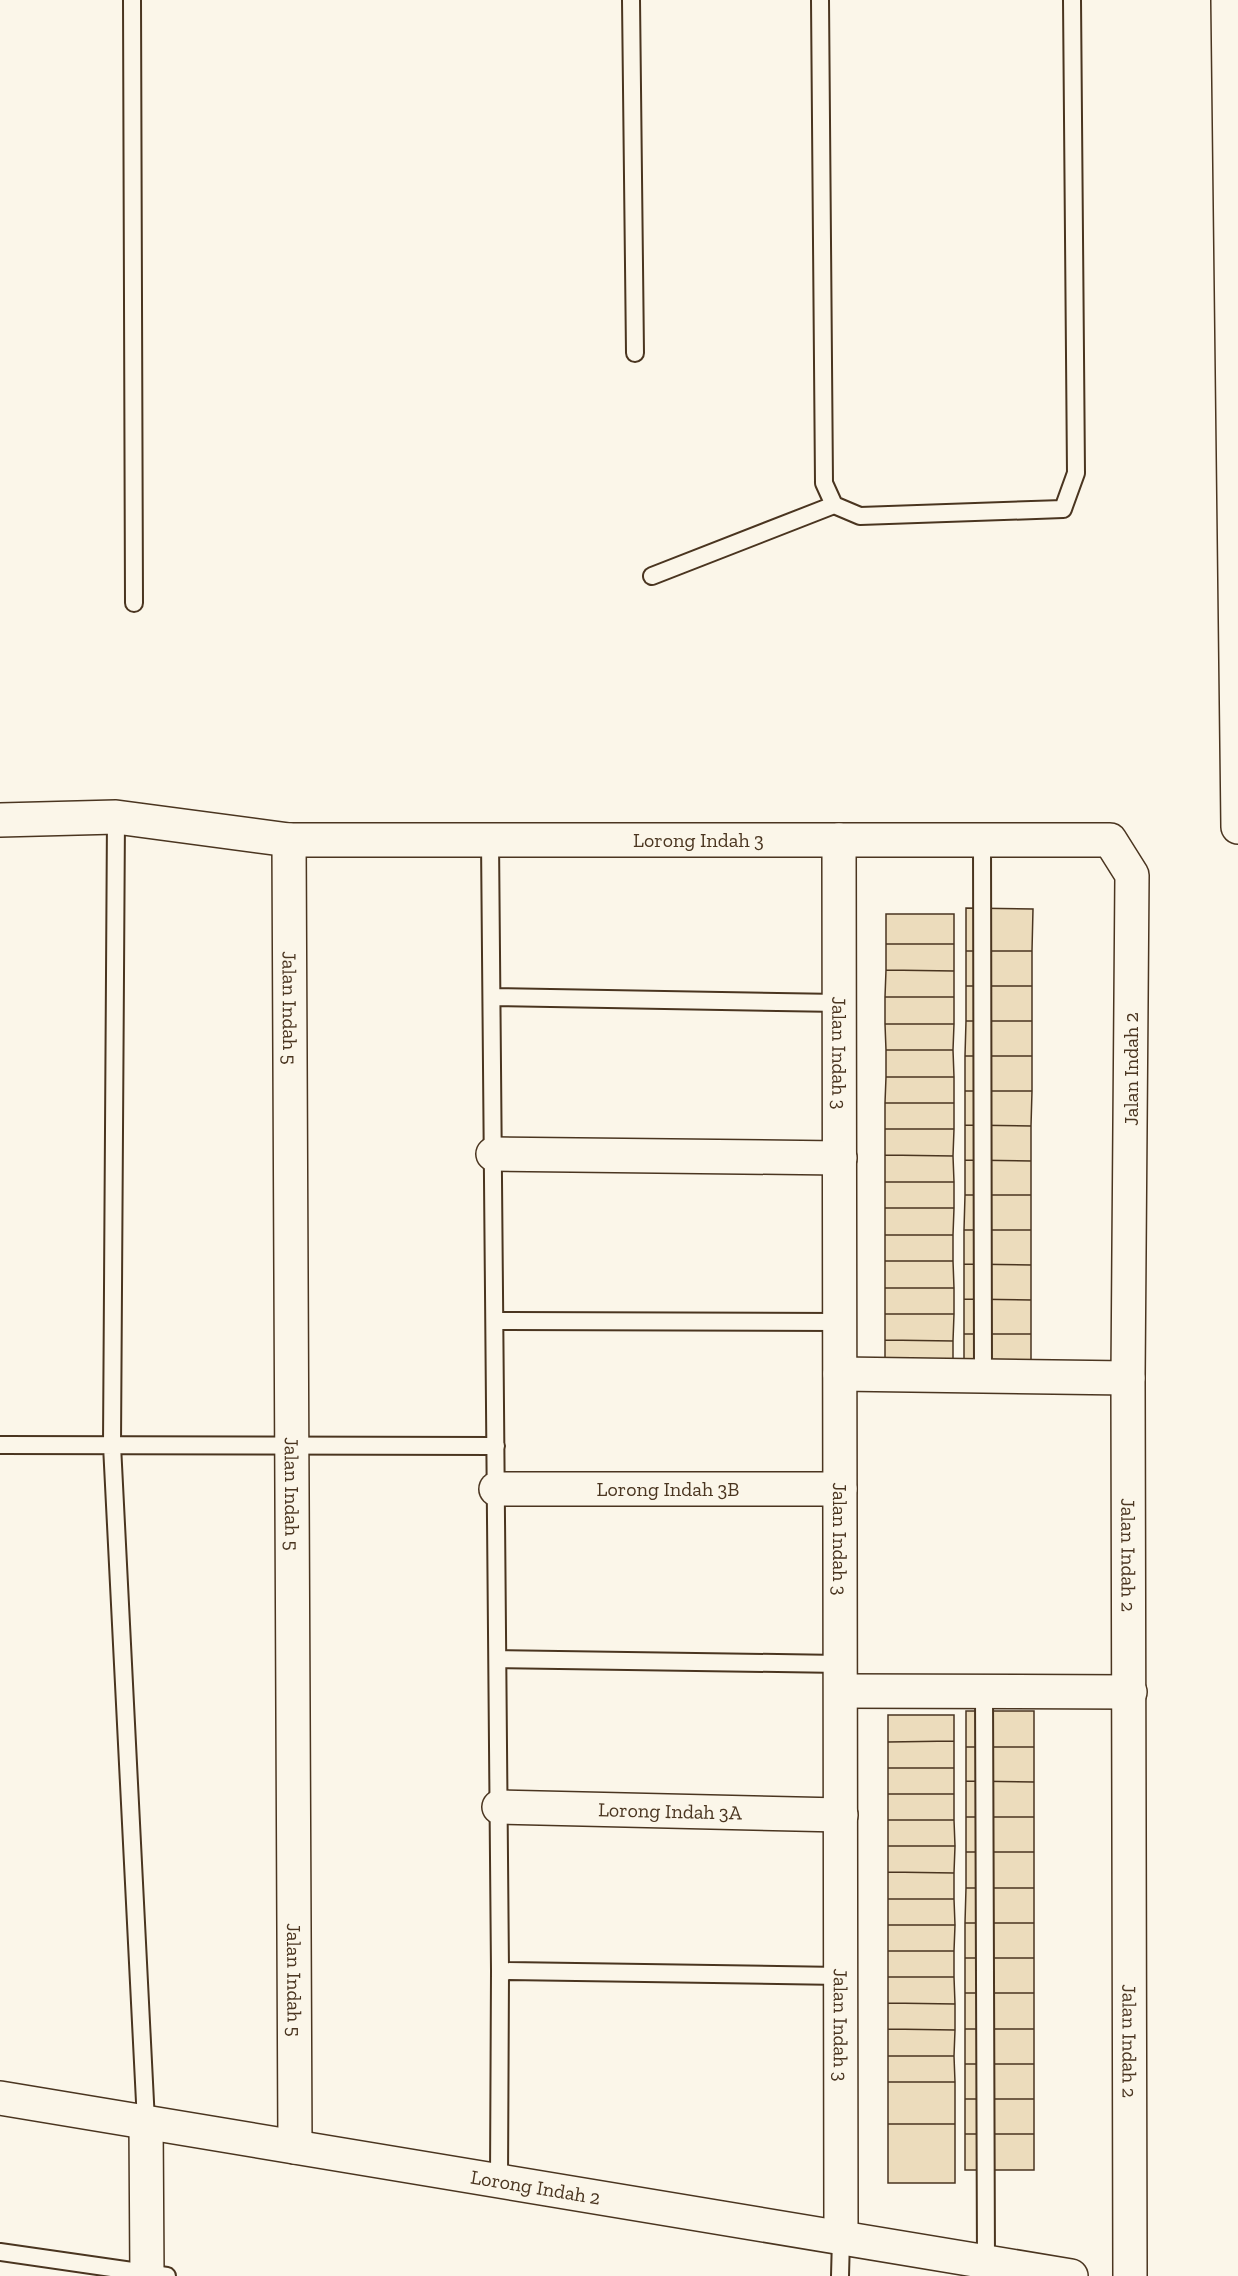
<svg xmlns="http://www.w3.org/2000/svg" width="1238" height="2276" viewBox="0 0 1238 2276" font-family="'Zilla Slab',serif">
<style>
.building{fill:#ecdcbc;stroke:#4a3520;stroke-width:1.5}
.lines{fill:none;stroke-linecap:round;stroke-linejoin:round}
.lane-casing{stroke:#4a3520;stroke-width:20}
.street-casing{stroke:#4a3520;stroke-width:36}
.lane{stroke:#fbf6e9;stroke-width:16}
.street{stroke:#fbf6e9;stroke-width:33}
.labels{text-anchor:middle;stroke-width:4.5;stroke-linejoin:round;paint-order:stroke}
.street-label{font-size:20px;fill:#4a3520;stroke:#fbf6e9}
</style>
<rect width="100%" height="100%" fill="#fbf6e9"/>
<!-- building -->
<path class="building" d="M966,908l67,1 -1,42h-66z
M886,914h68v30h-68z
M886,944h68v27l-68,-1z
M966,951h66v35h-66z
M886,970l68,1v26h-69z
M966,986h66v35h-66z
M885,997h69v27h-69z
M966,1021h66v35h-67z
M885,1024h69l-1,26h-67z
M886,1050h67l1,27h-68z
M965,1056h67v35h-67z
M886,1077h68v26h-69z
M965,1091h67l-1,35 -66,-1z
M885,1103h69v26h-69z
M965,1125l66,1v35l-66,-1z
M885,1129h69l-1,27 -68,-1z
M885,1155l68,1 1,26h-69z
M965,1160l66,1v34h-66z
M885,1182h69v26h-69z
M965,1195h66v35h-67z
M885,1208h69l-1,27h-68z
M964,1230h67v35l-67,-1z
M885,1235h68v26h-68z
M885,1261h68l1,27h-69z
M964,1264l67,1v35l-67,-1z
M885,1288h69v26h-69z
M964,1299l67,1v34h-67z
M885,1314h69l-1,27 -68,-1z
M964,1334h67v35h-67z
M885,1340l68,1v26h-68z
M966,1711h68v36h-68z
M888,1715h66v26l-66,1z
M954,1741v27h-66v-26z
M966,1747h68v35l-68,-1z
M888,1768h66v26h-66z
M966,1781l68,1v35h-68z
M888,1794h66v26h-66z
M966,1817h68v35h-68z
M888,1820h66l1,26h-67z
M888,1846h67l-1,27 -66,-1z
M966,1852h68v36h-68z
M888,1872l66,1v26h-66z
M966,1888h68v35h-69z
M888,1899h66l1,26h-67z
M965,1923h69v35h-69z
M888,1925h67l-1,26h-66z
M888,1951h66v26h-66z
M965,1958h69v35h-69z
M888,1977h66l1,27 -67,-1z
M965,1993h69v36h-69z
M888,2003l67,1v26l-67,-1z
M888,2029l67,1 -1,26h-66z
M965,2029h69v35h-69z
M888,2056h66l1,26h-67z
M965,2064h69v35h-69z
M888,2082h67v42h-67z
M965,2099h69v35h-69z
M888,2124h67v59h-67z
M965,2134h69v36h-69z"/>
<g class="lines">
<!-- lane casing -->
<g class="lane-casing">
<path id="lane" d="M132,0l2,603
M631,0l4,353
M820,0l4,483 10,22 26,11 203,-7 13,-36 -4,-473
M652,576l182,-71
M116,817l-4,628 34,677
M490,840l10,1131 -1,210
M982,840l1,538
M492,997l348,6
M495,1321l345,1
M0,1445l496,1
M498,1659l343,5
M984,1692l2,570
M500,1971l341,5
M0,2252l167,24
M840,2276l1,-38"/>
</g>
<!-- street casing -->
<g class="street-casing">
<g id="street">
<path d="M1228,0l10,827"/>
<path id="s1" d="M0,820l116,-3 173,23h821l22,35 -4,503 2,898"/>
<path id="s2" d="M289,840l6,1307"/>
<path id="s3" d="M839,840l2,1398"/>
<path d="M493,1154l347,4"/>
<path d="M840,1374l288,4"/>
<path id="s4" d="M496,1489h344"/>
<path d="M841,1691l289,1"/>
<path id="s5" d="M499,1807l342,8"/>
<path id="s6" d="M0,2098l1071,178"/>
<path d="M146,2122l1,154"/>
</g>
</g>
<!-- lane -->
<use href="#lane" class="lane"/>
<!-- street -->
<use href="#street" class="street"/>
</g>
<g class="labels">
<!-- street labels -->
<g class="street-label">
<text dy="7" stroke="none"><textPath href="#s1" startOffset="700">Lorong Indah 3</textPath></text>
<text dy="7" stroke="none"><textPath href="#s2" startOffset="168">Jalan Indah 5</textPath></text>
<text dy="7" stroke="none"><textPath href="#s3" startOffset="213">Jalan Indah 3</textPath></text>
<text transform="translate(1131 1069) rotate(-90)" y="7">Jalan Indah 2</text>
<text dy="7" stroke="none"><textPath href="#s4" startOffset="172">Lorong Indah 3B</textPath></text>
<text dy="7" stroke="none"><textPath href="#s2" startOffset="654">Jalan Indah 5</textPath></text>
<text dy="7" stroke="none"><textPath href="#s3" startOffset="699">Jalan Indah 3</textPath></text>
<text dy="7" stroke="none"><textPath href="#s1" startOffset="1833">Jalan Indah 2</textPath></text>
<text dy="7" stroke="none"><textPath href="#s5" startOffset="171">Lorong Indah 3A</textPath></text>
<text dy="7" stroke="none"><textPath href="#s2" startOffset="1140">Jalan Indah 5</textPath></text>
<text dy="7" stroke="none"><textPath href="#s3" startOffset="1185">Jalan Indah 3</textPath></text>
<text dy="7" stroke="none"><textPath href="#s1" startOffset="2319">Jalan Indah 2</textPath></text>
<text dy="7" stroke="none"><textPath href="#s6" startOffset="543">Lorong Indah 2</textPath></text>
</g>
</g>
</svg>
